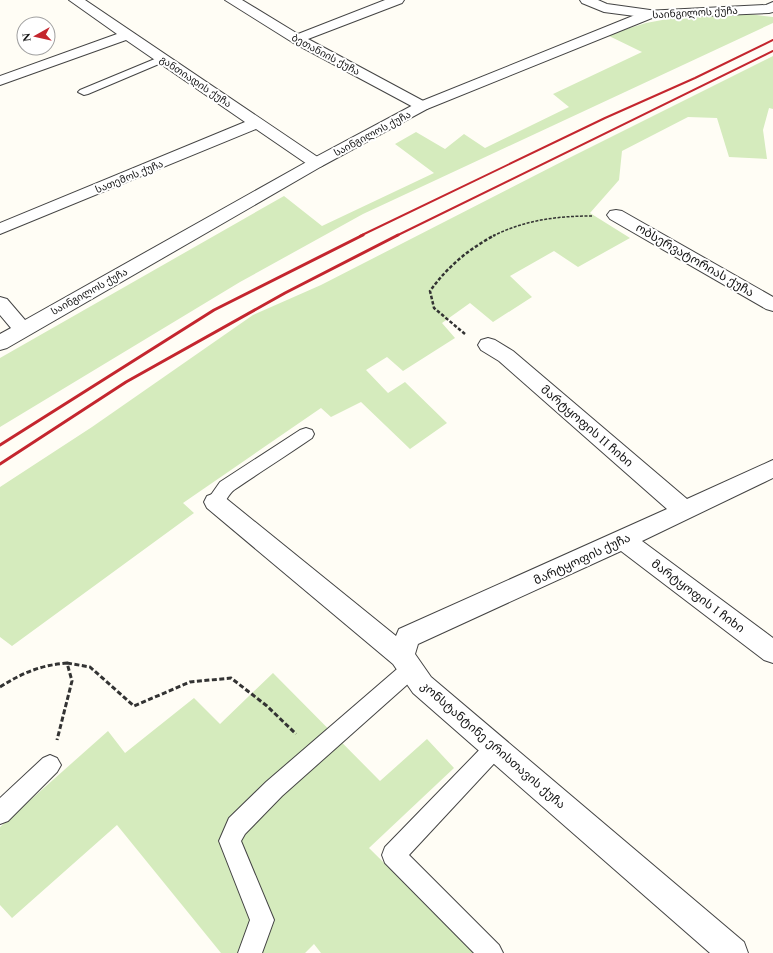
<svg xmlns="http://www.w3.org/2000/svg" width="773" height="953" viewBox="0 0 773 953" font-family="Spectral,'Noto Sans Georgian',serif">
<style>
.green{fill:#d5ebbd}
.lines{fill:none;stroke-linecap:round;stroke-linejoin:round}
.service-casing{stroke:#444;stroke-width:2}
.minor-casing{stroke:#444;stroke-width:2}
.tertiary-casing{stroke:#444;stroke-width:2}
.path-far2{stroke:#333;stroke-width:1.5;stroke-dasharray:3 1.5;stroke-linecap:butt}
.path-far1{stroke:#333;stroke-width:2.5;stroke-dasharray:3.5 2;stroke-linecap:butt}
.path{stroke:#333;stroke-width:3;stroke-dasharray:5 2.5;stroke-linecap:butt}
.service{fill:#fff;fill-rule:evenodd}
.minor{fill:#fff;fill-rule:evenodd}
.tertiary{fill:#fff;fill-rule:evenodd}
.rail-far1{stroke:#c4262e;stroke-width:2}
.rail{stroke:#c4262e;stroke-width:3}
.labels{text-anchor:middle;stroke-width:4;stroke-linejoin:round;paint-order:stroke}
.far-street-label{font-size:10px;fill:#111;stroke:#fff}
.street-label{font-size:12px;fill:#111;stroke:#fff}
</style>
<rect width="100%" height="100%" fill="#fffdf5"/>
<!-- green -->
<path class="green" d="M749,14l24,3v6l-410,191 -123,68 -240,145v-69l284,-162 38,30 112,-53 -39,-29 21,-12 29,17 19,-15 21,14 84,-41 -16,-13 89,-42 -35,-17 39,-12 27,-5z
M773,56v53l-4,-1 -6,22 4,29 -38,-2 -12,-39 -29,-1 -66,34 -3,29 -29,33 40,25 -52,29 -24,-16 -44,25 22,21 -39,25 -23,-19 -28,20 13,15 -52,33 -16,-14 -21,13 22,23 17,-11 42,41 -37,26 -49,-47 -30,15 -10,-9 -138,95 11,10 -182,133 -12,-9v-150l92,-60 161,-112 68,-30 250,-128z
M273,673l107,108 47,-42 27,29 -85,80 106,105h-154l-7,-9 -9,9h-84l-104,-128 -105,93 -12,-13v-78l108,-96 17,22 69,-55 26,26z"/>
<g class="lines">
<!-- service casing -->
<g class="service-casing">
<path id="service" d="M162,56l6,3 -2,2 -78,33 -4,1 -6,-3 2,-2z
M306,428l6,2 2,4 -2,4c-26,18 -52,34 -78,52 -10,8 -9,22 -25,17l-3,-5 14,-20 80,-52z
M411,660l7,3 3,6 -3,6 -136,121 -37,38 -4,7 33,79 -12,33h-24l12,-33 -31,-79 10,-23 37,-36 138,-119z
M495,738l7,3 3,7 -3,7 -93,100 90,90 4,8h-29l-89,-90 -3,-8 3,-8 103,-106z
M50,755l7,3 4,7 -4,7 -49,49 -8,3v-26l43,-40z"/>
</g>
<!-- minor casing -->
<g class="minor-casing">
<path id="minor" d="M69,0h16l237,160 2,3 -2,3 -6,2 -6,-2 -54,-37 -256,105v-11l245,-101 -119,-82 -126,45v-9l117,-42z
M225,0h17l56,34 87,-34h19l-2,3 -94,36 119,64 3,3 -3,3h-10l-125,-67z
M580,0h18l9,4 43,6 5,1 2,3 -2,3 -5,1 -46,-6 -22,-9z
M616,210l6,1 151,86v14l-7,-2 -156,-90 -3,-4 3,-4z
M488,338l7,2 18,11 174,148 86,-39v18l-131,63 131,97v25l-9,-3 -143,-109 -203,93 -3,10 16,23 313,265 4,11h-38l-297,-260 -20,-29 -186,-156 -3,-6 3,-6 8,-3 8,3 173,140 3,-7 268,-120 -168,-148 -18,-11 -3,-5 3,-5z"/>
</g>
<!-- tertiary casing -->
<g class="tertiary-casing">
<path id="tertiary" d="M773,2v10l-4,1 -117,5 -225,91 -105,57 -315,182 -7,2v-16l11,-6 -11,-13v-18l7,2 18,21 285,-160 107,-57 228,-92 121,-6z"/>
</g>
<!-- path-far2 -->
<path class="path-far2" d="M493,236c32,-16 64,-20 99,-20"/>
<!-- path-far1 -->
<path class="path-far1" d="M465,334l-31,-26 -4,-17c18,-25 39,-42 65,-56"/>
<!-- path -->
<path class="path" d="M67,663l23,4 44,39 56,-24 41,-4 36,28 29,28
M0,687c22,-14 41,-22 67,-24l5,18 -15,59"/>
<!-- service -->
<use href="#service" class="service"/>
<!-- minor -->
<use href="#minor" class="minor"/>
<!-- tertiary -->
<use href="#tertiary" class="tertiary"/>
<!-- rail-far1 -->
<path class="rail-far1" d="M360,236l245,-118 90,-40 78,-38
M396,236l377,-185"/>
<!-- rail -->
<path class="rail" d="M0,445l214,-135 149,-75
M0,464l126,-82 159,-89 113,-58"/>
</g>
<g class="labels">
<!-- far-street labels -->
<g class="far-street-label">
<text transform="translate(695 12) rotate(-3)" y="4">საინგილოს ქუჩა</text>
<text transform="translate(326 54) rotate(28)" y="4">ბეთანიის ქუჩა</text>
<text transform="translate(196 81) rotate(34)" y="4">განთიადის ქუჩა</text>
<text transform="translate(372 133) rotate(-28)" y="4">საინგილოს ქუჩა</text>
<text transform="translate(129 176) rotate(-22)" y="4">სათემოს ქუჩა</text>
<text transform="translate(89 291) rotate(-29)" y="4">საინგილოს ქუჩა</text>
</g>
<!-- street labels -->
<g class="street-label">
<text transform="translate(695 260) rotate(30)" y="4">ობსერვატორიას ქუჩა</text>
<text transform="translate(587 426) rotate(41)" y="4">მარტყოფის II ჩიხი</text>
<text transform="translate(582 559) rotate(-25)" y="4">მარტყოფის ქუჩა</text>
<text transform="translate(698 596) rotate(37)" y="4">მარტყოფის I ჩიხი</text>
<text transform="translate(493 745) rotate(41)" y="4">კონსტანტინე ერისთავის ქუჩა</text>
</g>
</g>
<!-- north arrow -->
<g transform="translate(36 36) rotate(262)"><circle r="19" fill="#ffffff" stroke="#a0a0a0"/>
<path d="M0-3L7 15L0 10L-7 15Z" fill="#c4262e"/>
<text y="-6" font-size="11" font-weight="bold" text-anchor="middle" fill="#111111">N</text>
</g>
</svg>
